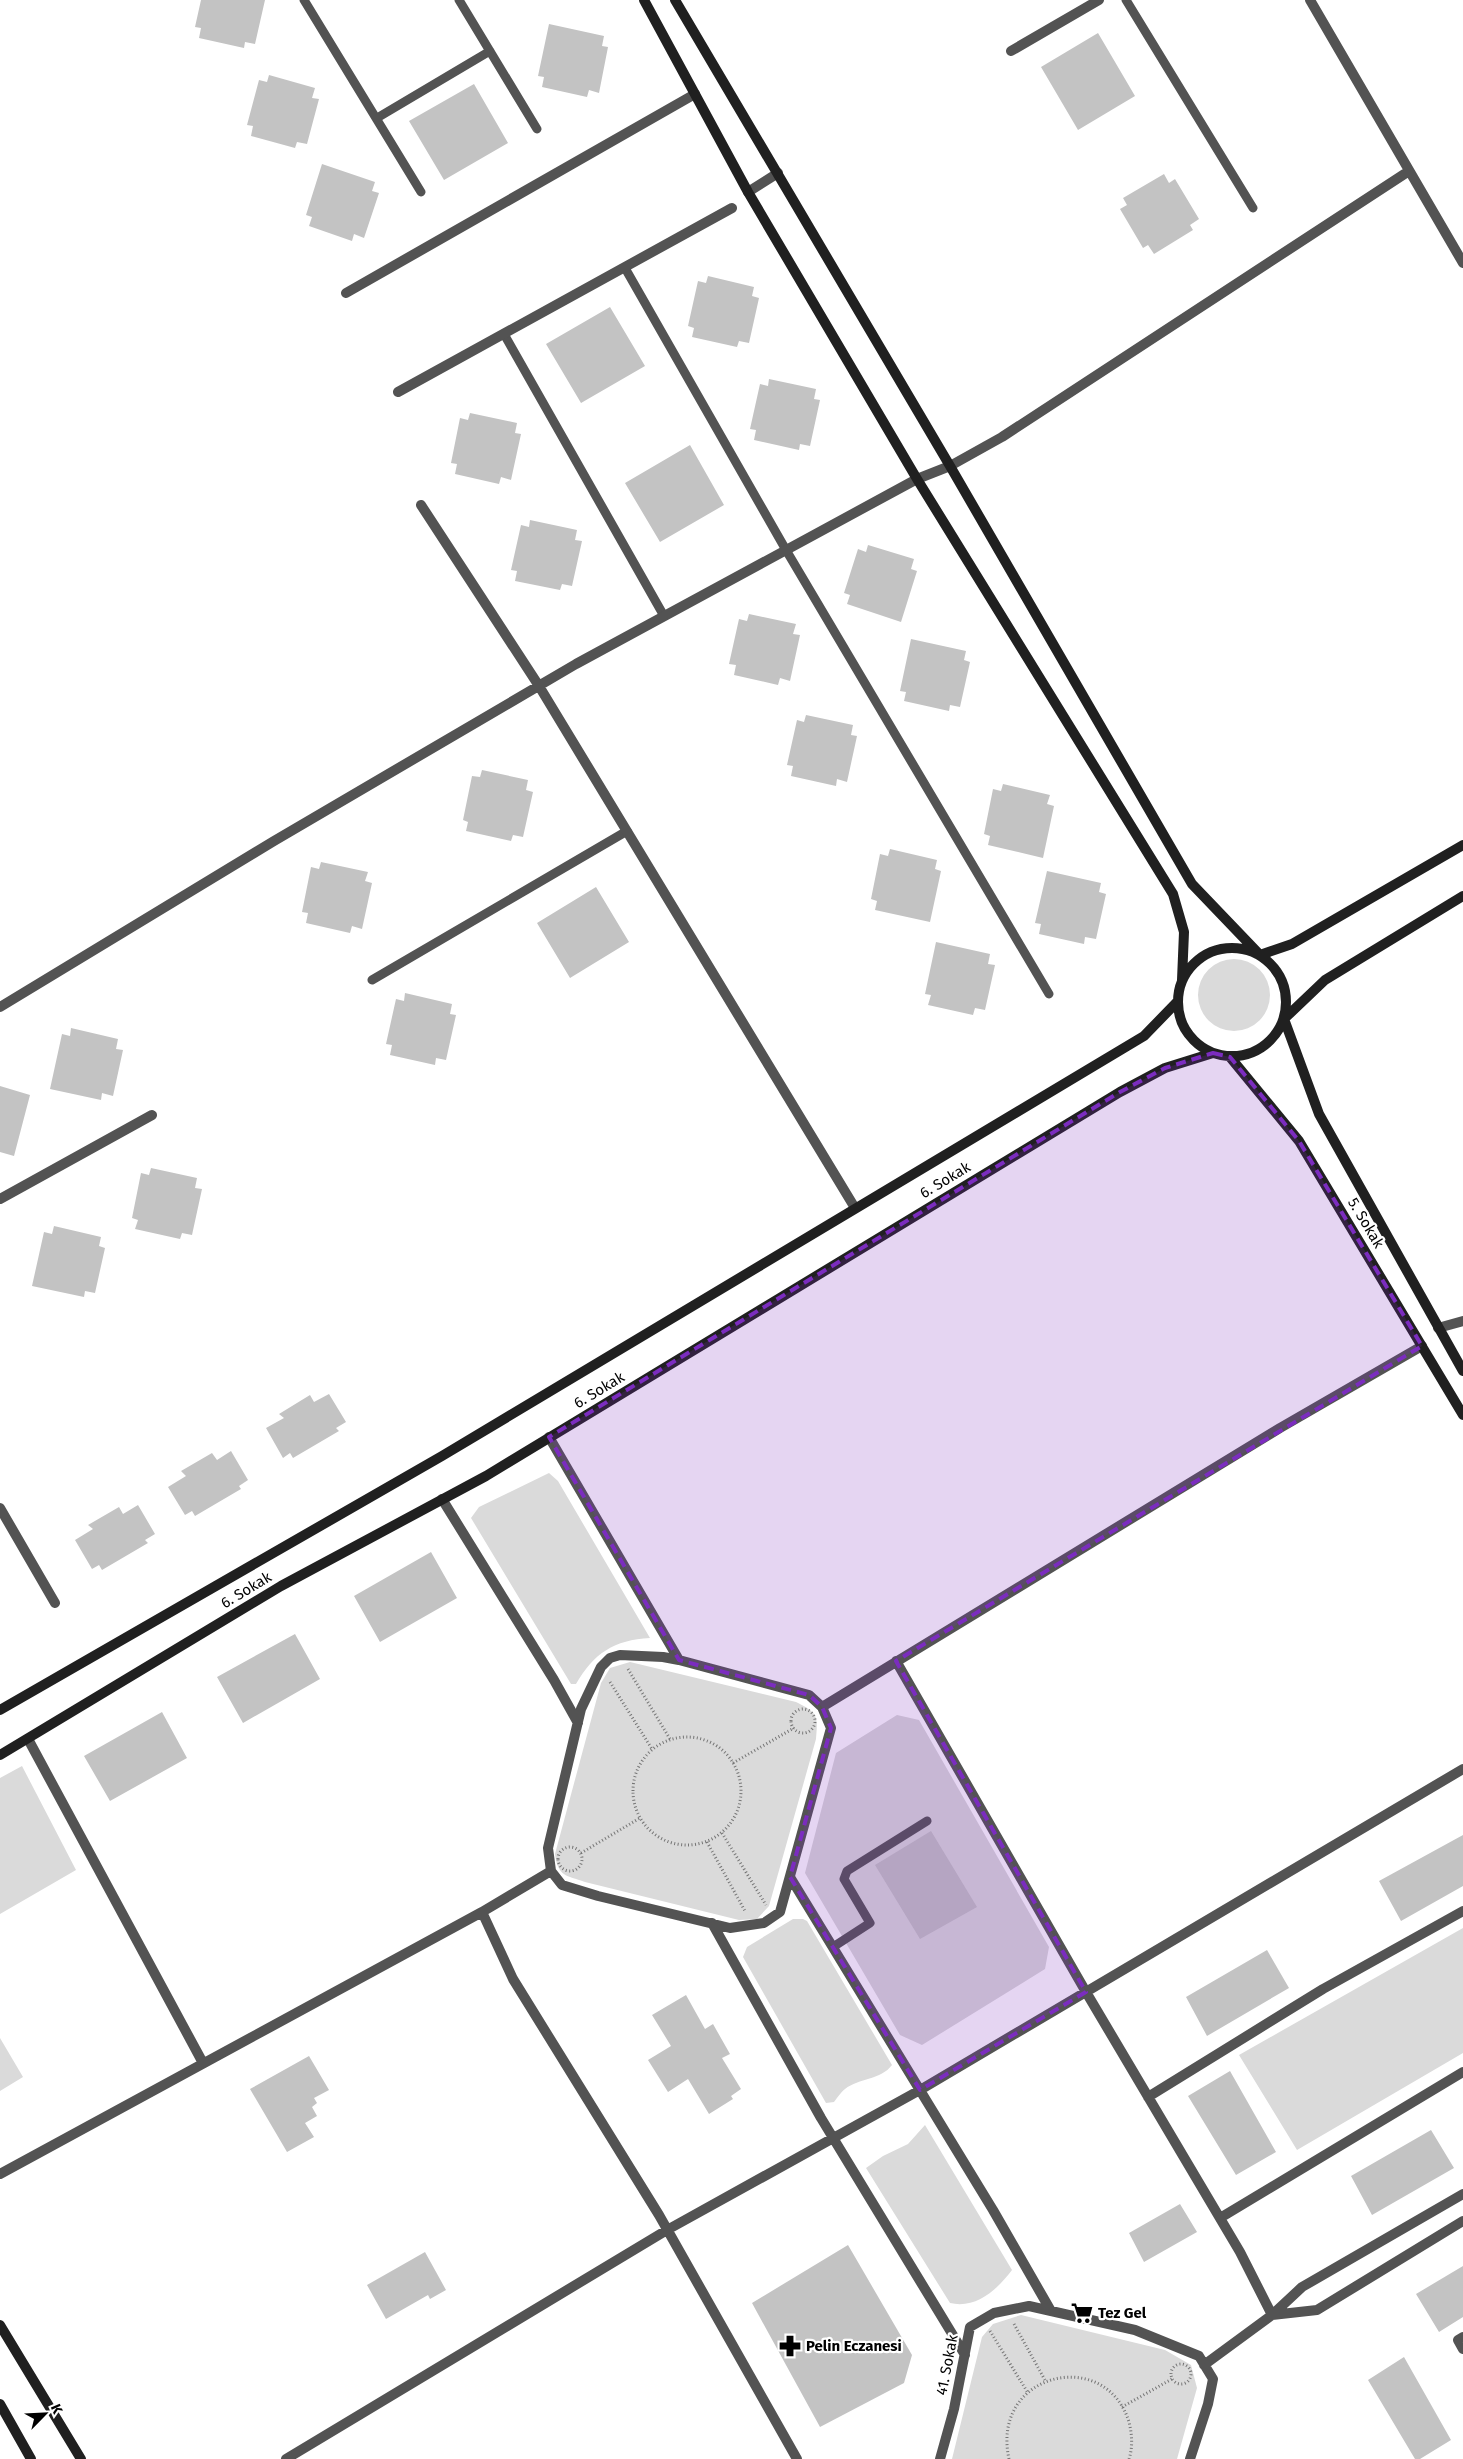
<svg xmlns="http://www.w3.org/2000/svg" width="1463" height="2459" viewBox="0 0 1463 2459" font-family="'Fira Sans',sans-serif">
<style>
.green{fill:#dadada}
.building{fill:#c3c3c3}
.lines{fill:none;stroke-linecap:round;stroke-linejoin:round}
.path{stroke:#757575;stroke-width:3;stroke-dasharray:1 2.5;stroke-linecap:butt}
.lane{stroke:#535353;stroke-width:9}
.street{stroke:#535353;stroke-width:10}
.secondary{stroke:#202020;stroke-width:10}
.marked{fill:#7b2cbf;fill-opacity:0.2;stroke:#7b2cbf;stroke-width:4;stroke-dasharray:10 6;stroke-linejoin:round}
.labels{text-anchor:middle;stroke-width:4.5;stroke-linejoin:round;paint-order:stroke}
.street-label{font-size:15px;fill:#000;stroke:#fff}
.poi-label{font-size:15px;font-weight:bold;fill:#000;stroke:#fff;text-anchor:start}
</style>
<rect width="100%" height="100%" fill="#fff"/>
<!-- green -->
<path class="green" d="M1198 995a36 36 0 1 1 72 0a36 36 0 1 1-72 0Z
M549,1473l9,8 92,157c-36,2 -56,15 -74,46h-5l-100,-166 8,-11z
M630,1662l166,40c22,11 22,13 20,37l-47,167 -12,13 -18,1 -154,-38c-19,-7 -27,-5 -30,-28l46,-171 9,-15z
M897,1715l22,5 130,227 -4,22 -123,76 -22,-10 -95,-162 31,-120z
M22,1766l54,104 -76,44v-136z
M793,1919h10l4,2 85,144c-11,15 -33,13 -47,24 -4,3 -8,9 -11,13l-8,1 -83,-146 4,-10z
M1463,1928v125l-166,97 -58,-95z
M0,2038l23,39 -23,14z
M925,2125l87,145c-15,20 -36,39 -62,33l-84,-135 17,-12 25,-12z
M1021,2315l144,35 26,15 6,23 -20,71h-225l30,-122 11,-13z"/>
<!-- building -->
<path class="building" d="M201,0h64l-10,44 -10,-2 -1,6 -45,-10 2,-10 -6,-1z
M549,24l55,12 -2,10 6,1 -9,46 -10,-3 -2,7 -45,-10 2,-10 -6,-1z
M1098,33l37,63 -57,34 -37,-63z
M269,75l46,13 -3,10 7,1 -12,45 -10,-2 -2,6 -44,-12 2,-10 -6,-1 12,-45 8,2z
M474,84l34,59 -64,37 -35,-59z
M322,164l53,18 -3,9 7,2 -15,45 -10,-4 -2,7 -43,-15 3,-9 -6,-2z
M1164,174l5,9 6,-4 24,40 -9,6 3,5 -39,24 -6,-9 -5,3 -23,-39 7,-4 -4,-7z
M708,276l46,11 -2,9 7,2 -10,45 -10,-2 -2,6 -45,-10 2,-9 -6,-2 10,-45 8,2z
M610,307l35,59 -64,37 -35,-59z
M769,379l47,10 -2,10 6,1 -10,46 -10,-2 -1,6 -45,-10 2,-10 -6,-1 10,-45 8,2z
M470,413l47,10 -2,10 6,1 -10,46 -10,-3 -2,7 -44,-10 2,-10 -6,-1 9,-45 8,2z
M690,445l34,60 -64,37 -35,-59z
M530,520l47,10 -2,10 7,1 -10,45 -10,-2 -2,6 -45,-9 2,-10 -6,-1 10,-45 8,2z
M868,545l46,14 -3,10 6,2 -16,51 -54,-18 3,-9 -6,-2 14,-44 8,3z
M749,614l47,10 -3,10 7,1 -10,46 -10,-3 -2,7 -44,-10 2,-10 -7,-1 10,-45 8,2z
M911,639l55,12 -2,9 6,2 -10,45 -10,-2 -1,6 -45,-10 2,-9 -6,-1z
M806,715l47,10 -2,10 6,1 -10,46 -10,-3 -1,7 -45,-10 2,-10 -6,-1 10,-45 7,2z
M482,770l46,10 -2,10 7,2 -10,45 -10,-2 -2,6 -45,-10 2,-9 -5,-2 9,-44 8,1z
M1003,784l47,11 -3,9 7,2 -11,52 -55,-13 2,-9 -6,-2 9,-45 8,2z
M890,849l47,11 -2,9 6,2 -11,51 -55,-12 2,-9 -6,-2 9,-45 8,2z
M321,862l47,10 -3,9 7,2 -10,46 -10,-3 -2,7 -44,-10 2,-10 -6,-1 9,-45 8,2z
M1047,871l54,12 -2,9 7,2 -10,45 -11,-2 -1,7 -45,-10 2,-10 -6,-1z
M596,887l33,55 -59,36 -33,-55z
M936,942l54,12 -2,10 7,1 -10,45 -10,-2 -2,7 -45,-10 3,-10 -6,-1z
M405,993l47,11 -2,10 6,1 -10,45 -10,-2 -1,7 -45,-10 2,-10 -6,-1 10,-45 8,2z
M71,1028l47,11 -2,10 7,1 -10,46 -11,-3 -1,7 -51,-11 12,-55 8,2z
M0,1086l30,9 -16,61 -14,-4z
M151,1168l46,10 -2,10 7,1 -10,46 -10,-2 -2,6 -45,-10 3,-9 -6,-2 9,-45 8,2z
M54,1226l47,11 -2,9 6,2 -10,45 -10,-2 -1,6 -52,-11 12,-54 8,2z
M329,1394l17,28 -10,6 3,3 -46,27 -3,-5 -7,5 -17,-30 18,-10 -5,-4 31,-19 4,7z
M231,1451l17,29 -9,6 2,3 -46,27 -3,-5 -7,4 -17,-28 18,-11 -5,-5 31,-18 5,7z
M138,1505l17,29 -10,6 3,3 -46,27 -3,-5 -7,4 -17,-29 18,-11 -5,-4 31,-18 4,7z
M431,1552l26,46 -77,44 -26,-46z
M295,1634l25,45 -77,44 -26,-46z
M162,1712l25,46 -77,43 -26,-45z
M931,1831l46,76 -57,32 -45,-74z
M1463,1835v51l-62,35 -22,-40z
M1267,1950l22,38 -82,48 -21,-39z
M686,1995l19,34 8,-5 17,30 -8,4 19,31 -10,7 2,3 -24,15 -21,-35 -20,13 -20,-32 23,-14 -19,-31z
M309,2056l20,34 -15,8 3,5 -5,4 5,9 -12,7 9,14 -27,15 -37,-63z
M1230,2071l46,81 -40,23 -48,-79z
M1431,2130l23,38 -82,47 -21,-39z
M1180,2204l17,28 -53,30 -15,-29z
M848,2245l64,110 -8,28 -84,44 -68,-124z
M425,2252l21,38 -16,9 -2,-4 -42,24 -19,-34z
M1463,2266v51l-24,15 -23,-38z
M1404,2357l47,83 -31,19h-5l-47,-79z"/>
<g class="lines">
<!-- path -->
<path class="path" d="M628,1669l42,70
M610,1682l42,67
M791 1721a12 12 0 1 1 24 0a12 12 0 1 1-24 0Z
M633 1791a54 54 0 1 1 108 0a54 54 0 1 1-108 0Z
M733,1763l61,-35
M722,1833l44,72
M707,1842l38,69
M558 1859a12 12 0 1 1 24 0a12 12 0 1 1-24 0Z
M581,1853l59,-35
M1014,2324l32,58
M990,2331l38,62
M1171 2374a10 10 0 1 1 20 0a10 10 0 1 1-20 0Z
M1122,2407l50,-28
M1009,2459c-19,-87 97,-113 120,-37 3,12 4,25 0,37"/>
<!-- lane -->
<path class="lane" d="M304,0l117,192
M459,0l78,129
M1126,0l127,208
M377,118l113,-67
M625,268l161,282 263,444
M504,334l160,282
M372,980l255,-149
M833,1947l37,-24 -26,-44 3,-8 80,-50"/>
<!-- street -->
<path class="street" d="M1310,0l153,263
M1011,51l88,-51
M748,192l30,-19
M346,293l349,-199
M398,392l334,-184
M421,505l118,181 316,522
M0,1007l274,-166 302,-177 341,-185 33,-13 52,-29 407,-266
M0,1199l152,-84
M1438,1328l25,-7
M549,1437l130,223
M442,1499l112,181 24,43
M0,1508l55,95
M620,1655l43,2 16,3 130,35 13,12 9,21 -51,184 -16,11 -34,5 -132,-32 -36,-11 -11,-14 -3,-23 33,-139 20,-42 9,-9z
M896,1661l190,331 154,260 32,63 -68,50
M822,1707l458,-279 142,-82
M28,1739l175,324
M790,1877l203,333 58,101
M482,1912l31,67 146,236 138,244
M712,1923l109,195 144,237
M1148,2097l175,-108 140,-78
M0,2174l482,-262 69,-41
M1220,2218l243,-146
M1272,2315l30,-28 161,-93
M1272,2315l45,-5 146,-89
M1463,2337l-5,3 5,9
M286,2459l381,-229 253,-140 543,-321
M940,2459l14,-50 16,-82 24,-14 35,-7 106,24 64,26 14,23 -5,25 -18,55"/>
<!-- secondary -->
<path class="secondary" d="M644,0l104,192 169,287 256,415 11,38 -2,48
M675,0l275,466 242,418 68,71 32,-11 171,-99
M1463,896l-138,84 -41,39 35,95 144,257
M1178 1002a54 54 0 1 1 108 0a54 54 0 1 1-108 0Z
M1230,1057l69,84 164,274
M0,1710l442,-254 702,-420 34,-35
M0,1755l281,-169 205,-110 634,-384 45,-24 48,-15
M0,2325l81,134
M0,2404l31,55"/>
</g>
<!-- marked area -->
<path class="marked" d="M1213,1053l17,4 69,84 123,205 -526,315 190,331 -166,98 -130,-213 41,-149 -9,-21 -13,-12 -130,-35 -130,-223 571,-345 45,-24z"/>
<!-- icons -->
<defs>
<g id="supermarket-bare" transform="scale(1.725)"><path d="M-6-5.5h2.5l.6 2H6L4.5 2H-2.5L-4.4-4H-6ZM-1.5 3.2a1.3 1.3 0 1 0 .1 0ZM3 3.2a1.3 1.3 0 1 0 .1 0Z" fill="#000" stroke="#fff" stroke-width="2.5" paint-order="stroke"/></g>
<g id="pharmacy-bare" transform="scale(1.725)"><path d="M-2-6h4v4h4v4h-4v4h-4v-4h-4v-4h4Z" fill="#000" stroke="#fff" stroke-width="2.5" paint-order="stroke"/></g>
</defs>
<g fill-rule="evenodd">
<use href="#supermarket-bare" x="1082" y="2313"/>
<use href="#pharmacy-bare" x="790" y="2346"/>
</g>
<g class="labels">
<!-- street labels -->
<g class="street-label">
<text transform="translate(945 1180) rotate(-31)" y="5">6. Sokak</text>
<text transform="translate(1366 1223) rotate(59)" y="5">5. Sokak</text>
<text transform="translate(599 1390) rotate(-31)" y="5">6. Sokak</text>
<text transform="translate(246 1590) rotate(-31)" y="5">6. Sokak</text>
<text transform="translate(947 2365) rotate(-79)" y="5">41. Sokak</text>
</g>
<!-- poi labels -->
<g class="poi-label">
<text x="1098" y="2318">Tez Gel</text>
<text x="806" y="2351">Pelin Eczanesi</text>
</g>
</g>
<!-- north arrow -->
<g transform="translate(45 2414) rotate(66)" stroke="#ffffff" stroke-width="4" paint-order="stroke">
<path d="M0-4L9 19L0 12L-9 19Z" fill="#000000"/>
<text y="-8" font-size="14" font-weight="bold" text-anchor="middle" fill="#000000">K</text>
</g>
</svg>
